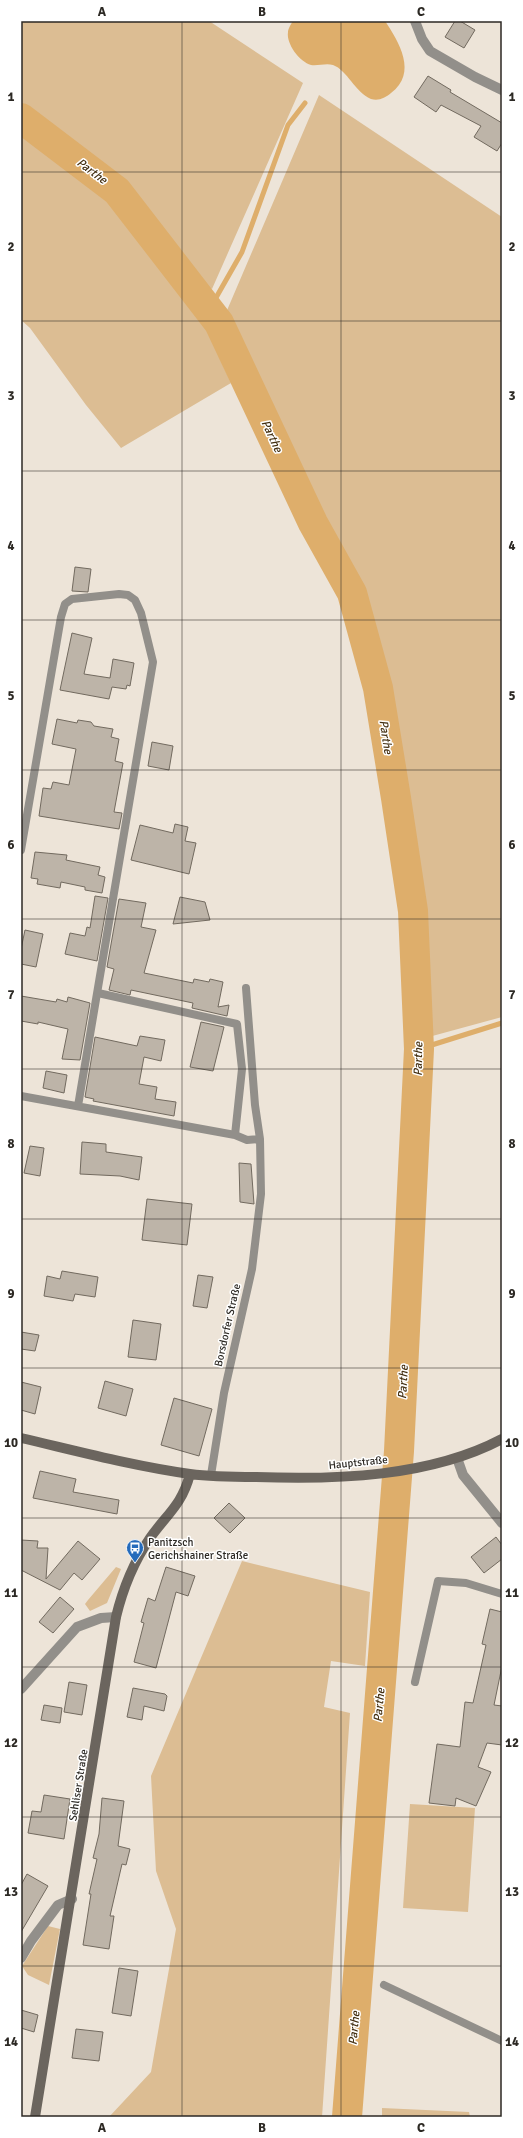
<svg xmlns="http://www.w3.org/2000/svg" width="523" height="2138" viewBox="0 0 523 2138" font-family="Signika,sans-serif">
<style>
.green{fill:#dcbd93}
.water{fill:#deae6b}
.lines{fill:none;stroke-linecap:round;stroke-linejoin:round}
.stream{stroke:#deae6b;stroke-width:5}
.river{stroke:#deae6b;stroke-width:30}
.building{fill:#bdb4a8;stroke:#726a5f}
.lane{stroke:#928f8a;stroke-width:8}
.street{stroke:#928f8a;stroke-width:10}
.secondary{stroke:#6b655e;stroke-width:10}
.grid{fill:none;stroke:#2c2924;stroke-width:1;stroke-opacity:0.55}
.labels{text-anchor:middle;stroke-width:3;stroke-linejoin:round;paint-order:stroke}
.street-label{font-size:11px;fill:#2c2924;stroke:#fff}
.poi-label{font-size:11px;fill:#2c2924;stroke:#fff;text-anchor:start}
.water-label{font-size:12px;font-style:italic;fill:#432f11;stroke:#fff}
.neatline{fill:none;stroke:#2c2924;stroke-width:1.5}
.grid-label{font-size:13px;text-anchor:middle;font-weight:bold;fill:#2c2924}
</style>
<rect width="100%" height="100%" fill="#ede4d8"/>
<!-- green -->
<path class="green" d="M21,21h188l94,62 -91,206 -11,-6 -24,-34 -47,-52 -44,-41 -65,-47z
M319,95l183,122v800l-77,21 -6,-147 -31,-195 -30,-108 -133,-273z
M21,127l45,34 49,44 59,67 31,54 26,57 -110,65 -35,-43 -56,-77 -9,-8z
M242,1561l128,31 -5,74 -34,-5 -7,46 26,6 -28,404h-213l42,-45 25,-143 -20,-58 -5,-95z
M116,1567l5,2 -14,34 -17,8 -5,-7 3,-4z
M410,1804l65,4 -7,104 -65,-4z
M48,1926l12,3 -11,56 -21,-10 -6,-9z
M382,2108l87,4 1,5h-88z"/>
<!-- water -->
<path class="water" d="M293,21h92c14,21 33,52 6,72 -6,5 -12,8 -20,6 -16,-7 -24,-29 -38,-34 -7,-2 -15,1 -22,0 -11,-3 -25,-21 -23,-33 0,-3 3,-8 5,-11z"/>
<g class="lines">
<!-- stream -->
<path class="stream" d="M209,310l33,-58 46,-127 17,-22
M419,1049l83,-26"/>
<!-- river -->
<path class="river" d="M21,118l96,73 102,132 94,200 39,70 26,95 18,110 17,113 6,138 -20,402 -52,666"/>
</g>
<!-- building -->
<path class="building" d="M455,21h5l15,9 -11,18 -19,-11z
M428,76l23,14 -1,2 52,31v20l-5,8 -23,-14 7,-11 -40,-21 -5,7 -22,-15z
M75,567l16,2 -3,23 -16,-1z
M72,633l20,5 -8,36 26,4 3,-19 16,3 5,1 -4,23 -3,-1 -1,4 -14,-2 -3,12 -49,-9z
M57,719l20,4 1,-3 13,2 3,4 19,3 -2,8 8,2 -4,22 8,2 -9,49 8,1 -3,16 -80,-13 4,-28 8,1 2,-7 16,3 7,-36 -24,-5z
M152,742l21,4 -4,24 -21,-4z
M175,824l13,3 -3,14 11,2 -7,31 -58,-14 9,-35 33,8z
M35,852l32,3 -1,5 34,7 -2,8 7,2 -3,16 -17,-3v-3l-24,-5 -1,6 -23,-4 1,-5 -7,-1z
M95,896l13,2 -11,63 -32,-7 5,-21 15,3 2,-9 3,1z
M180,897l25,5 5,18 -37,4z
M119,899l27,4 -5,24 15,3 -12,43 49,10 1,-4 15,3 1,-3 13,3 -5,25 11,-2 -2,11 -35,-8 1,-5 -62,-13 -1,5 -21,-5 5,-21 -7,-2z
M25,930l18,4 -7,33 -15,-3v-15z
M21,996l35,6 1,-3 10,3 1,-5 22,6 -10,57 -18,-1 6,-30 -30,-7v2l-17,-3z
M201,1022l23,5 -11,44 -23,-4z
M140,1036l25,4 -4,21 -17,-4 -5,27 18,3 -2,12 21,3 -2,14 -81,-15 1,-2 -9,-2 10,-60 42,9z
M46,1071l21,4 -3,18 -21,-5z
M82,1142l24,2v8l36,5 -3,23 -19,-4 -40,-2z
M30,1146l14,2 -4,28 -16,-3z
M239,1163l12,1 3,40 -14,-2z
M147,1199l45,5 -5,41 -45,-5z
M62,1271l36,6 -3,20 -20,-3 -2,7 -29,-5 3,-20 13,3z
M198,1275l15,2 -6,31 -14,-2z
M133,1320l28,4 -5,36 -28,-3z
M21,1332l18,3 -4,16 -14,-2z
M105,1381l28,8 -7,27 -28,-8z
M21,1382l20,5 -6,27 -14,-4z
M174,1398l38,11 -13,47 -38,-11z
M40,1471l36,8 -3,13 46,8 -2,14 -84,-16z
M229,1503l16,15 -15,15 -16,-15z
M496,1537l6,8v14l-18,14 -13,-16z
M21,1540l17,1 -1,7h11l-2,31 32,-38 22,18 -18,21 -8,-7 -14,17 -39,-20z
M166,1567l29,9 -7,20 -12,-4 -20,76 -22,-6 10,-39 -3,-1 7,-24 7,3z
M60,1597l14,12 -21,24 -14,-11z
M490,1609l12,3v54l-8,39 8,1v39l-15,-2 -9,24 13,5 -15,34 -20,-8 -1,8 -26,-3 8,-59 23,3 5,-45 8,1 13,-58 -4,-1z
M69,1682l18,3 -5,30 -18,-3z
M133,1688l32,6 2,2 -3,15 -20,-5 -2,14 -15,-3z
M44,1705l18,3 -2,15 -19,-3z
M44,1795l26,4 -6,40 -36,-6 4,-22 9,1z
M102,1798l22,3 -6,45 12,3 -4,16 -4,-1 -12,52h4l-5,33 -26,-4 8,-51h-2l8,-35 -4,-1 6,-24z
M27,1874l21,12 -27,46v-47z
M119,1968l19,3 -7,45 -19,-3z
M21,2010l17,5 -4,17 -13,-4z
M76,2029l27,3 -4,29 -27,-3z"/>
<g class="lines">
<!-- lane -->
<path class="lane" d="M21,850l40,-233 4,-13 7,-5 47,-5 9,1 7,5 6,13 12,49 -75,444
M98,993l139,31 5,45 -7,66
M21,1096l214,39 12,5 13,-1
M211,1475l13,-82 28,-124 9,-75 -1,-55 -5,-34 -9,-117
M415,1682l23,-101 28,2 36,11
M384,1985l118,56"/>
<!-- street -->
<path class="street" d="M415,21l7,18 8,12 45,26 27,13
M457,1458l6,17 39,48
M21,1689l56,-62 24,-9 15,-1
M21,1958l10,-17 27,-36 14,-6"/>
<!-- secondary -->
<path class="secondary" d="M21,1438c56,13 112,28 169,36 22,3 44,3 66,3 80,3 174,0 246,-38
M35,2117l81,-500c7,-29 17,-54 34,-79 17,-24 32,-33 40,-64"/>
</g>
<!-- grid -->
<path class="grid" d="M182,21v2096M341,21v2096M21,172h481M21,321h481M21,471h481M21,620h481M21,770h481M21,919h481M21,1069h481M21,1219h481M21,1368h481M21,1518h481M21,1667h481M21,1817h481M21,1966h481"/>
<!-- icons -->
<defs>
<g id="bus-pin" transform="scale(0.9)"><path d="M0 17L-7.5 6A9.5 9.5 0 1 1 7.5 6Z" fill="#256bbb" stroke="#fff"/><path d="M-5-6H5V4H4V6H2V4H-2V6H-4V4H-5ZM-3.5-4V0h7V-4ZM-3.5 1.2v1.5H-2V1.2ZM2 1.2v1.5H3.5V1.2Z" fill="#fff"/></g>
</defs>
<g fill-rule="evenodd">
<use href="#bus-pin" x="135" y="1548"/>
</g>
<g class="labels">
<!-- street labels -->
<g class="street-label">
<text transform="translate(227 1325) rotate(-77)" y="4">Borsdorfer Straße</text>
<text transform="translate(358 1462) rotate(-6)" y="4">Hauptstraße</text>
<text transform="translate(78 1785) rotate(-81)" y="4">Sehliser Straße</text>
</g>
<!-- poi labels -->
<g class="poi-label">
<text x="148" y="1546">Panitzsch<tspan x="148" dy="13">Gerichshainer Straße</tspan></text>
</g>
<!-- water labels -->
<g class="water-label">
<text transform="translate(92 171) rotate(37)" y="4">Parthe</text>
<text transform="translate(272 436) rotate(65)" y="4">Parthe</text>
<text transform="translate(386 737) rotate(81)" y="4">Parthe</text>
<text transform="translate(418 1059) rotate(-89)" y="4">Parthe</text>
<text transform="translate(403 1382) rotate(-87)" y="4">Parthe</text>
<text transform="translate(379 1705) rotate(-85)" y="4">Parthe</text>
<text transform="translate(354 2028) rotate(-85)" y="4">Parthe</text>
</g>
</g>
<!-- border -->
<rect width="523" height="2138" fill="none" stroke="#ffffff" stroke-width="44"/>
<rect x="22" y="22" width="479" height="2094" class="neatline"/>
<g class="grid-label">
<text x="102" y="16">A</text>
<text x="262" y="16">B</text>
<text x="421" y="16">C</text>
<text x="11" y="101">1</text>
<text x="512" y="101">1</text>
<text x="11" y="251">2</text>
<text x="512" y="251">2</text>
<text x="11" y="400">3</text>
<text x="512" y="400">3</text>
<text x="11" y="550">4</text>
<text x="512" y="550">4</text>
<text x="11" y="700">5</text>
<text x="512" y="700">5</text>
<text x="11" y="849">6</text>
<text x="512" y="849">6</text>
<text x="11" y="999">7</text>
<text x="512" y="999">7</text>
<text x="11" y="1148">8</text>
<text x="512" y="1148">8</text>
<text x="11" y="1298">9</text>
<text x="512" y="1298">9</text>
<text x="11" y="1447">10</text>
<text x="512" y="1447">10</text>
<text x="11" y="1597">11</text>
<text x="512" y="1597">11</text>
<text x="11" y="1747">12</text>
<text x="512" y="1747">12</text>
<text x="11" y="1896">13</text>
<text x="512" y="1896">13</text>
<text x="11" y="2046">14</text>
<text x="512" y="2046">14</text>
<text x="102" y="2132">A</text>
<text x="262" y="2132">B</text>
<text x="421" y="2132">C</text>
</g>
</svg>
